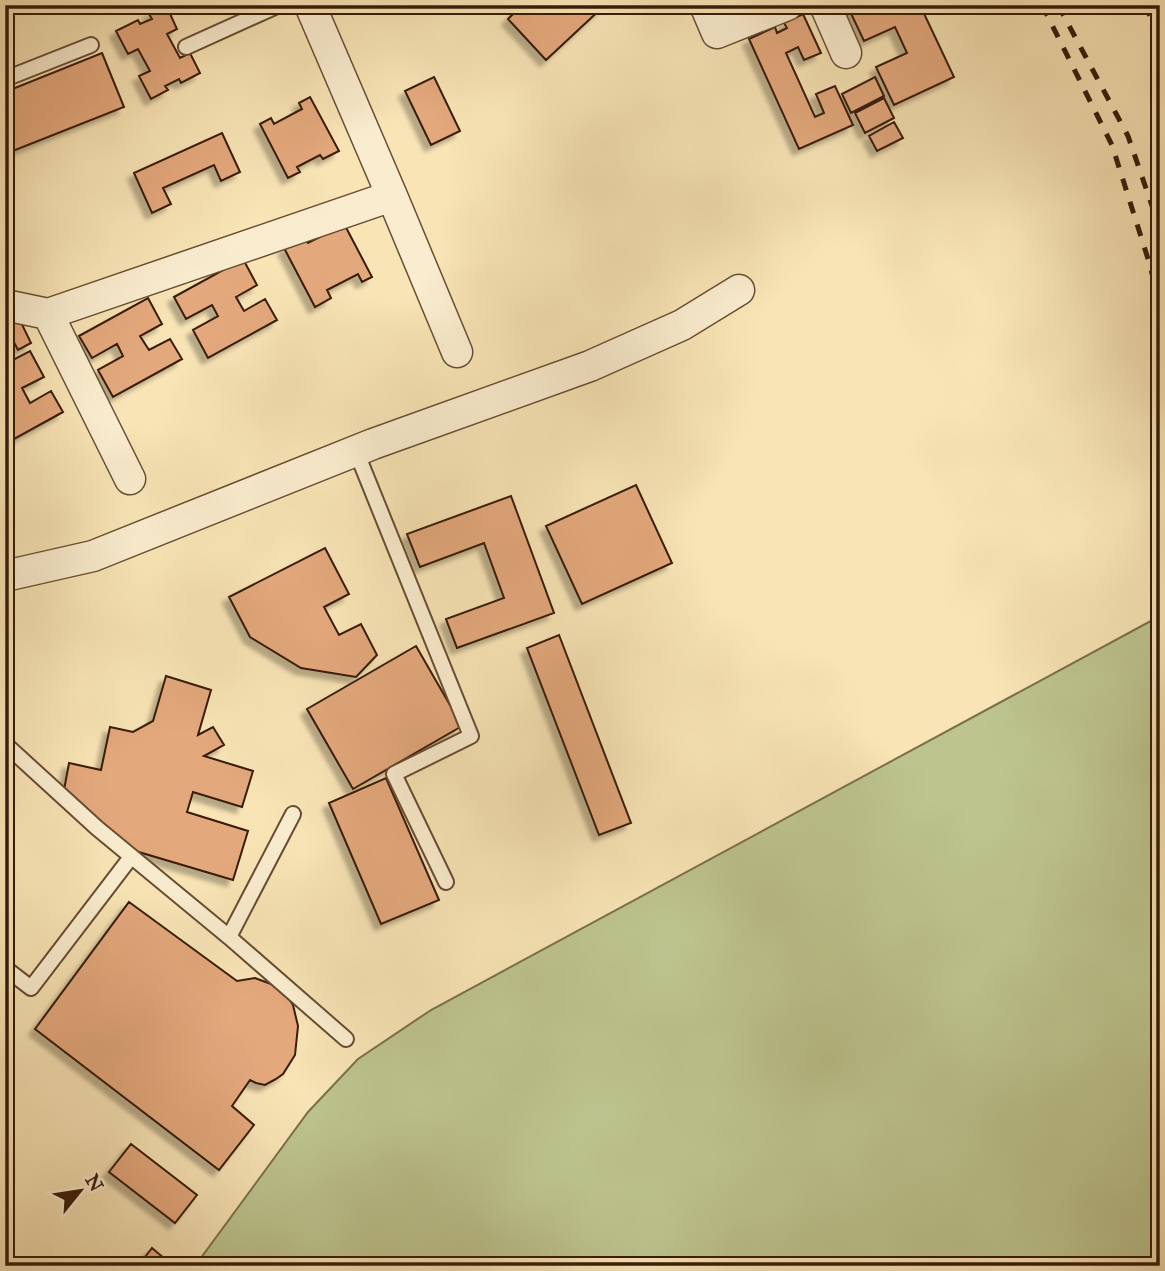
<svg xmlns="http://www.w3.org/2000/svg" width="1165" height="1271" viewBox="0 0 1165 1271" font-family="'IM FELL Great Primer',serif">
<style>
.green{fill:#bdc48e;stroke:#7a704a;stroke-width:2}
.building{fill:#e3a87c;stroke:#381b07;stroke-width:2;filter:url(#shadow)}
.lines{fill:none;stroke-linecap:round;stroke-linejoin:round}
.service-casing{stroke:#684d32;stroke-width:18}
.minor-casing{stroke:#684d32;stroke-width:33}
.service{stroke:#faedcf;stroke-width:14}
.minor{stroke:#faedcf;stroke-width:30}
.rail{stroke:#381b07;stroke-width:5;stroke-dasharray:12 12;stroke-linecap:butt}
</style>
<defs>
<filter id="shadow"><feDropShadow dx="-6" dy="6" stdDeviation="2" flood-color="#0004"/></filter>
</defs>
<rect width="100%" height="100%" fill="#f8e4b5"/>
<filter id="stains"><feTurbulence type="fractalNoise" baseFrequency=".00286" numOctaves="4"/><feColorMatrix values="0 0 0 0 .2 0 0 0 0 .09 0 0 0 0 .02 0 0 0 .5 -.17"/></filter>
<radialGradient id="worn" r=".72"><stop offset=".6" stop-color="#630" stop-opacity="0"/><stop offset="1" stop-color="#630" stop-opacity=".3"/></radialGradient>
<!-- green -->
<path class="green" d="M1160,616v650h-965l113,-154 50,-53 73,-49z"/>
<!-- building -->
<path class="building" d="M166,5l11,24 -10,5 13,24 10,-5 10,20 -19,10 -2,-4 -14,7 3,4 -17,9 -12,-23 11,-5 -12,-22 -10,5 -12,-23 22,-11 2,4 12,-5 -3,-5z
M522,5h83l-59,55 -38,-41z
M847,5h73l34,72 -60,28 -18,-38 31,-14 -12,-26 -31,14z
M803,14l18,39 -17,7 -6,-13 -12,6 29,64 9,-4 -8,-19 19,-8 18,39 -54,24 -50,-110 26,-12 2,6 10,-5 -3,-5z
M102,53l22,54 -119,47v-62z
M434,77l26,54 -29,14 -26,-54z
M875,77l9,19 -33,17 -9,-19z
M310,97l29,54 -16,8 -3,-4 -23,12 3,5 -12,6 -28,-54 11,-6 3,6 28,-15 -3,-6z
M884,98l10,20 -29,15 -10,-20z
M894,122l9,16 -26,13 -8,-15z
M222,133l18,39 -19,9 -7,-16 -51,23 8,16 -19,9 -18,-40z
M341,218l31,59 -10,5 -4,-8 -31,16 4,8 -16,9 -31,-59 21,-11 3,6 20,-10z
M243,259l14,26 -21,12 8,14 21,-12 12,21 -69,38 -15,-28 25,-14 -6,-11 -26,14 -12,-22z
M148,298l14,26 -22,12 9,14 21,-11 12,20 -69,38 -15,-27 25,-14 -6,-12 -25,14 -13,-22z
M16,312l15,31 -13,7 -13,-25v-8z
M30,351l14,26 -22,11 8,15 21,-12 12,21 -58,32v-80z
M636,485l36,78 -90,41 -36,-78z
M511,496l43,117 -97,35 -11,-29 58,-21 -20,-55 -64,24 -13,-33z
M325,548l24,46 -25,13 15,28 22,-11 16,31 -21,22 -55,-9 -51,-31 -21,-40z
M559,635l72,188 -32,12 -72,-187z
M416,646l46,80 -109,63 -46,-80z
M166,676l45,14 -13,45 15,-8 11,18 -20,11 49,15 -11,36 -49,-15 -6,20 61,19 -15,49 -101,-30 -68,-60 5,-27 32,7 9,-43 23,5 20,-11z
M386,778l53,122 -58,24 -52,-121z
M129,902l108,79 18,-3 16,6 13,8 9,13 5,21 -3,29 -12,19 -7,5 -11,6 -9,-2 -6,-3 -18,26 22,19 -35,45 -184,-141z
M131,1144l66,51 -22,28 -66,-51z
M152,1248l20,17v1h-34z"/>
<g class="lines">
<!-- service casing -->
<g class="service-casing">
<path id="service" d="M186,47l93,-42
M5,79l86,-34
M356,451l115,285 -77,38 52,108
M5,744l92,84 132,109 117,102
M229,937l64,-123
M5,968l26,20 100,-131"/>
</g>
<!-- minor casing -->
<g class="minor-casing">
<path id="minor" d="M310,5l82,191 65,156
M705,5l12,28 70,-28
M825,5l21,48
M5,305l43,9 344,-118
M48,314l82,165
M5,576l88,-20 280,-112 217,-78 92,-41 57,-35"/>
</g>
<!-- service -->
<use href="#service" class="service"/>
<!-- minor -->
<use href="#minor" class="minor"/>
<!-- rail -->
<path class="rail" d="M1042,5l70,140 37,117 11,43
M1058,5l70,131 32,93
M1144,5l16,29
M1160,5v1"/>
</g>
<!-- margin -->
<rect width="1165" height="1271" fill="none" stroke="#f8e4b5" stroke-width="28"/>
<rect x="7" y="7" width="1151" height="1257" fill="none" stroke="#381b07" stroke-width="3.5"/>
<rect x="14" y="14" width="1137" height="1243" fill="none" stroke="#381b07" stroke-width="2"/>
<!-- north arrow -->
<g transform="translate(80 1191) rotate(60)" stroke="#faedcf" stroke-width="5" paint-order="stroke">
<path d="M0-5L12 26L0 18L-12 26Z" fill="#381b07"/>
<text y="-10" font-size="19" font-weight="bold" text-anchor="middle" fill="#381b07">N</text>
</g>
<rect width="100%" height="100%" filter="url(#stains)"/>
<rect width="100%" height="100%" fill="url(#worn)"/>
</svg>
